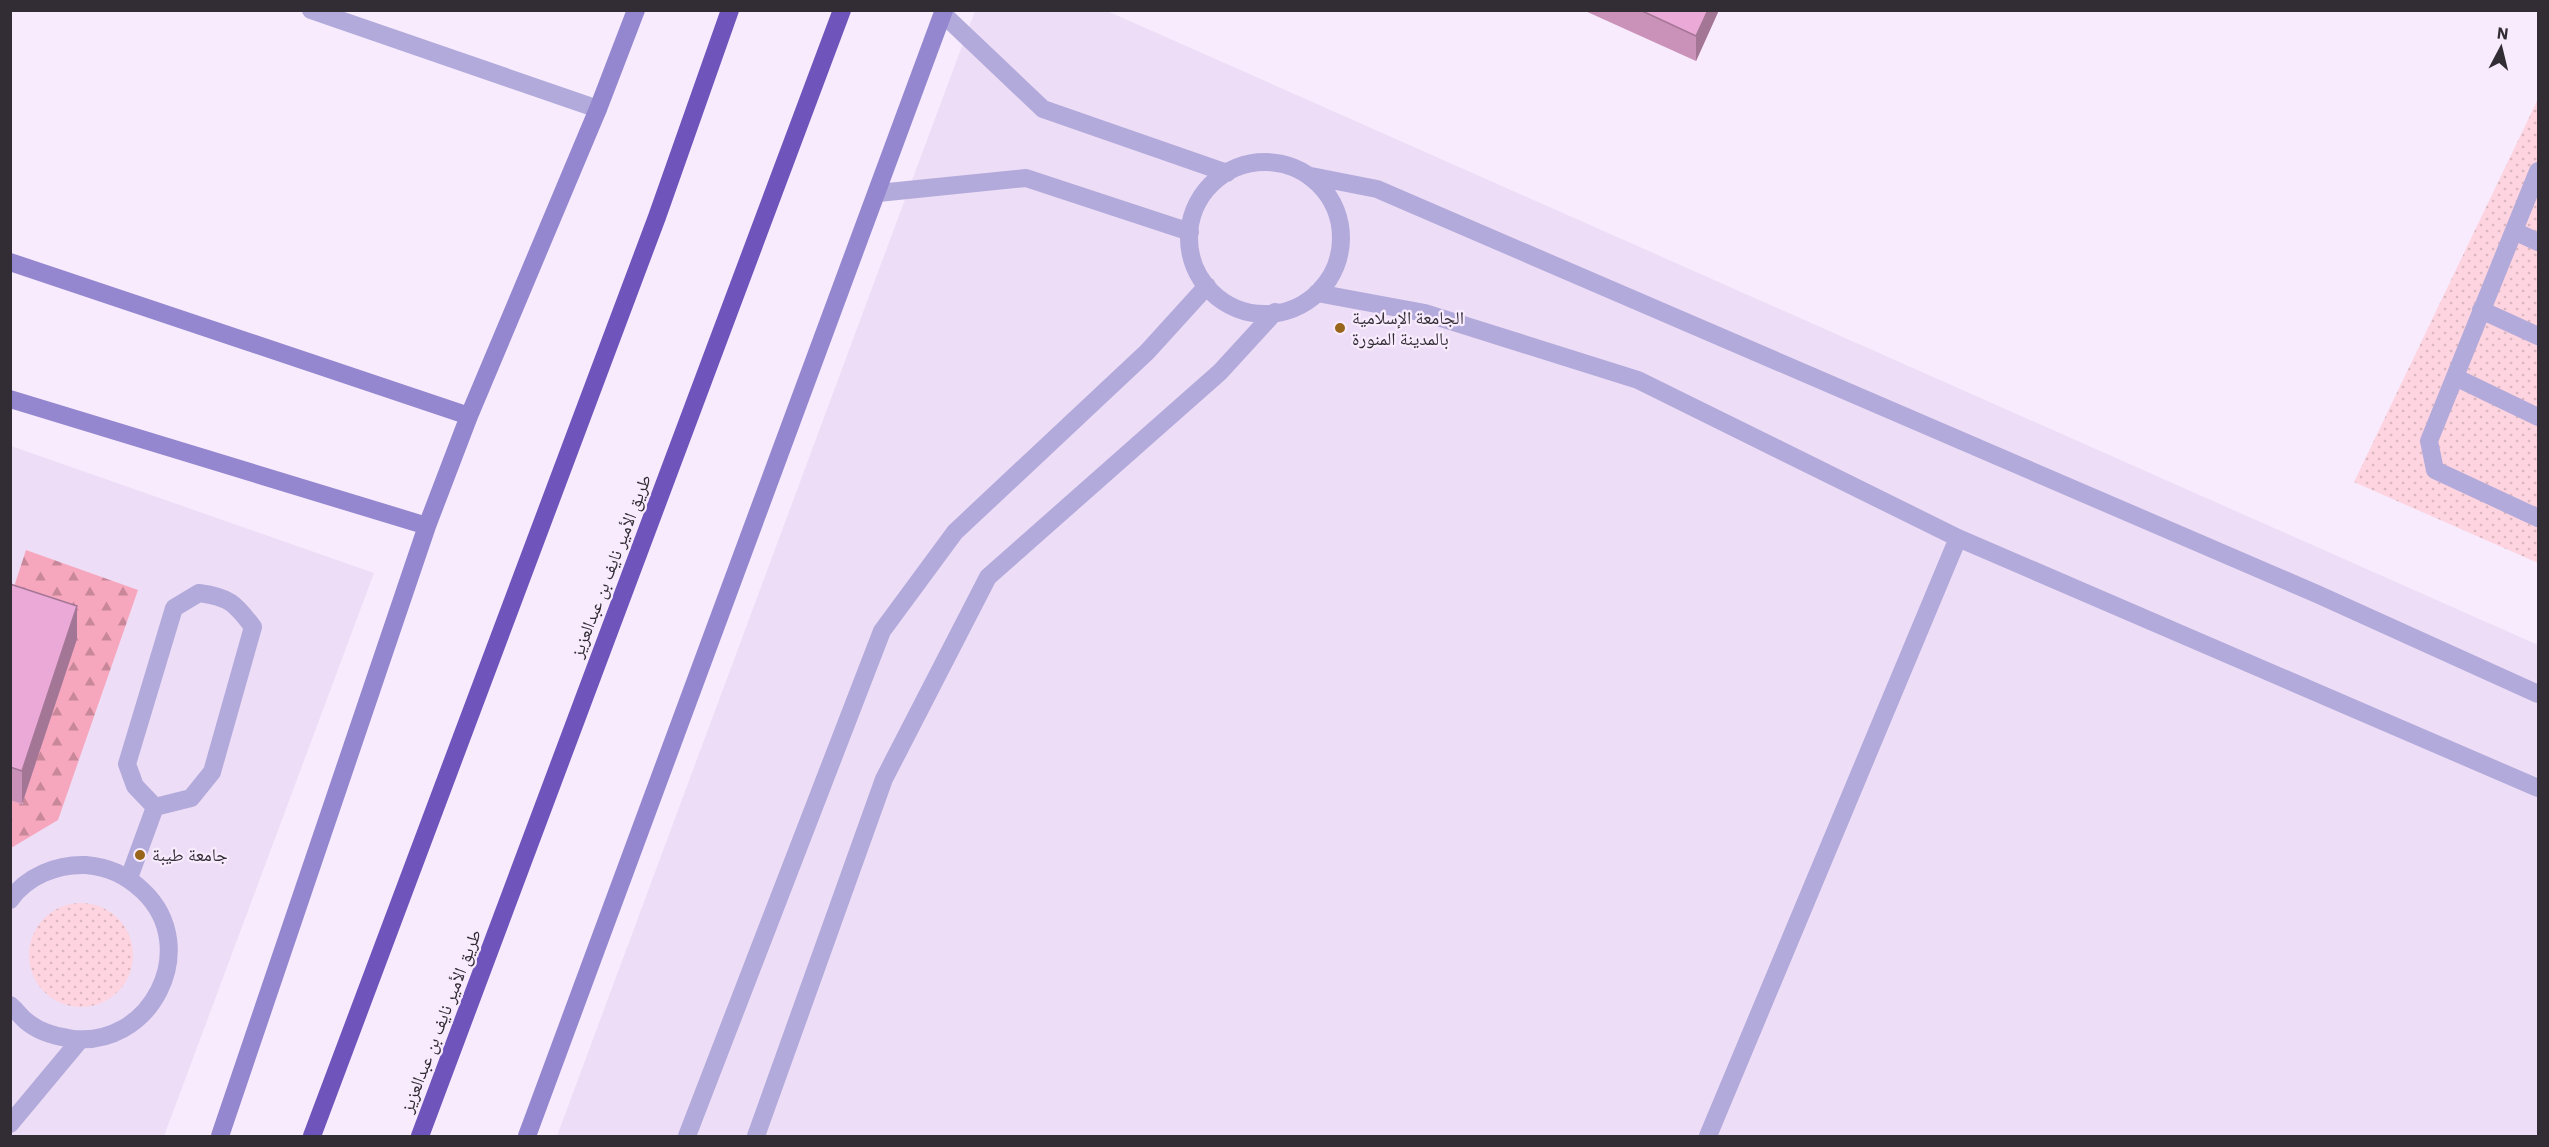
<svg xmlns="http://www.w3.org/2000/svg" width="2549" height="1147" viewBox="0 0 2549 1147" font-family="'IBM Plex Sans','Noto Naskh Arabic',sans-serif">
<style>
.built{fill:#eeddf6}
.grass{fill:url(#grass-dots)}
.forest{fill:url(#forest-firs)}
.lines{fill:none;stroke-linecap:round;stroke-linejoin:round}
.lane{stroke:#b2aadb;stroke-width:18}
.street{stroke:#b2aadb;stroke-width:18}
.secondary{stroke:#9486cf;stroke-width:18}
.highway{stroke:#6f54bc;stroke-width:18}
.wall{fill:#ca91b9}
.shaded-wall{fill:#a47696}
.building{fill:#eba9d7;stroke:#a47696;stroke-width:1.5}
.poi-dot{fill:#99651b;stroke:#f7ebfd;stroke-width:2}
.labels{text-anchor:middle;stroke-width:4.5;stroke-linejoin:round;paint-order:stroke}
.poi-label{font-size:18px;fill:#322d34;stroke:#f7ebfd;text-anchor:start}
.street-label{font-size:18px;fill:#322d34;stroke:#f7ebfd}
</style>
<defs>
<pattern id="grass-dots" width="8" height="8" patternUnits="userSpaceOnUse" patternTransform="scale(1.5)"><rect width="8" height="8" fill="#fdd4df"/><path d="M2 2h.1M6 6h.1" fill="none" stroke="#d9b6c0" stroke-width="1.8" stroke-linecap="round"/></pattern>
<pattern id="forest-firs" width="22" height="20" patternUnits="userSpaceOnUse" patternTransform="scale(1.5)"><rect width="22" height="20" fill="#f6a7bd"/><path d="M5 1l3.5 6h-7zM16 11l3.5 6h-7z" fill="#c8889a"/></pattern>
</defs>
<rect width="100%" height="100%" fill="#f7ebfd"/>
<!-- built -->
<path class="built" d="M975,11h132l1431,634v491h-1981z
M11,446l363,127 -210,563h-153z"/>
<!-- grass -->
<path class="grass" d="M2538,99v464l-184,-81z
M29 955a52 52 0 1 1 104 0a52 52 0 1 1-104 0Z"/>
<!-- forest -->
<path class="forest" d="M26,550l112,40 -80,230 -47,28v-48l12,4 -12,-208z"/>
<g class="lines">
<!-- lane -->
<path class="lane" d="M2538,171l-109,270 6,29 103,48
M2514,231l24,11
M2481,310l57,26
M2455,377l83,40
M199,593c30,4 36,10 54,34l-41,145 -21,26 -36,9 -20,-21 -8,-22 47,-156z
M129,878l26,-71
M10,900c17,-24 47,-36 76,-35 23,2 40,10 57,26 60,57 7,161 -75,147 -14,-2 -30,-7 -42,-17 -5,-4 -10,-11 -16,-16"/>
<!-- street -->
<path class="street" d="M311,10l287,99
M943,14l100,95 184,64
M1189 238a76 76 0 1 1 152 0a76 76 0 1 1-152 0Z
M1311,176l66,13 940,405 221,100
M878,193l148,-15 164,54
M1317,293l108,20 213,67 320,158 580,250
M10,1124l70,-84
M687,1136l195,-505 73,-99 192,-180 60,-66
M756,1136l128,-357 104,-202 232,-205 55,-60
M1708,1136l250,-598"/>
<!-- secondary -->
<path class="secondary" d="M10,262l459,154
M10,399l417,127
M220,1136l207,-610 42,-110 129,-307 38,-99
M527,1136l417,-1126"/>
<!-- highway -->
<path class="highway" d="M312,1136l345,-919 73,-207
M420,1136l422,-1126"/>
</g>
<!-- wall -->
<path class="wall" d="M1583,10h136l-23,51z
M10,584l67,55 -55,165 -12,-4z"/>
<!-- shaded-wall -->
<path class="shaded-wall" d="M1708,10h11l-23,51v-25z
M77,606v33l-55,165v-33z"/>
<!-- building -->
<path class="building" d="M1640,10h68l-12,26z
M10,584l67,22 -55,165 -12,-4z"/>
<!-- markers -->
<g class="poi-dot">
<circle cx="1340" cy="328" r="6"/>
<circle cx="140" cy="855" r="6"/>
</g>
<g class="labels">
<!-- poi labels -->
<g class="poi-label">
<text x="1352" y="324">الجامعة الإسلامية<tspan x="1352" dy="21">بالمدينة المنورة</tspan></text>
<text x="152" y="861">جامعة طيبة</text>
</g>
<!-- street labels -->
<g class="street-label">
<text transform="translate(611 566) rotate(-69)" y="6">طريق الأمير نايف بن عبدالعزيز</text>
<text transform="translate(441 1021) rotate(-69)" y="6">طريق الأمير نايف بن عبدالعزيز</text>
</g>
</g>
<!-- border -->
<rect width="2549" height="1147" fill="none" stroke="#322d34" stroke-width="24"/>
<!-- north arrow -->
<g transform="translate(2501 48) rotate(7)" stroke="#f7ebfd" stroke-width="4.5" paint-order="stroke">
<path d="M0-4.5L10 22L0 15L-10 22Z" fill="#322d34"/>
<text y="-9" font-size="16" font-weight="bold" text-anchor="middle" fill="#322d34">N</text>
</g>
</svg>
